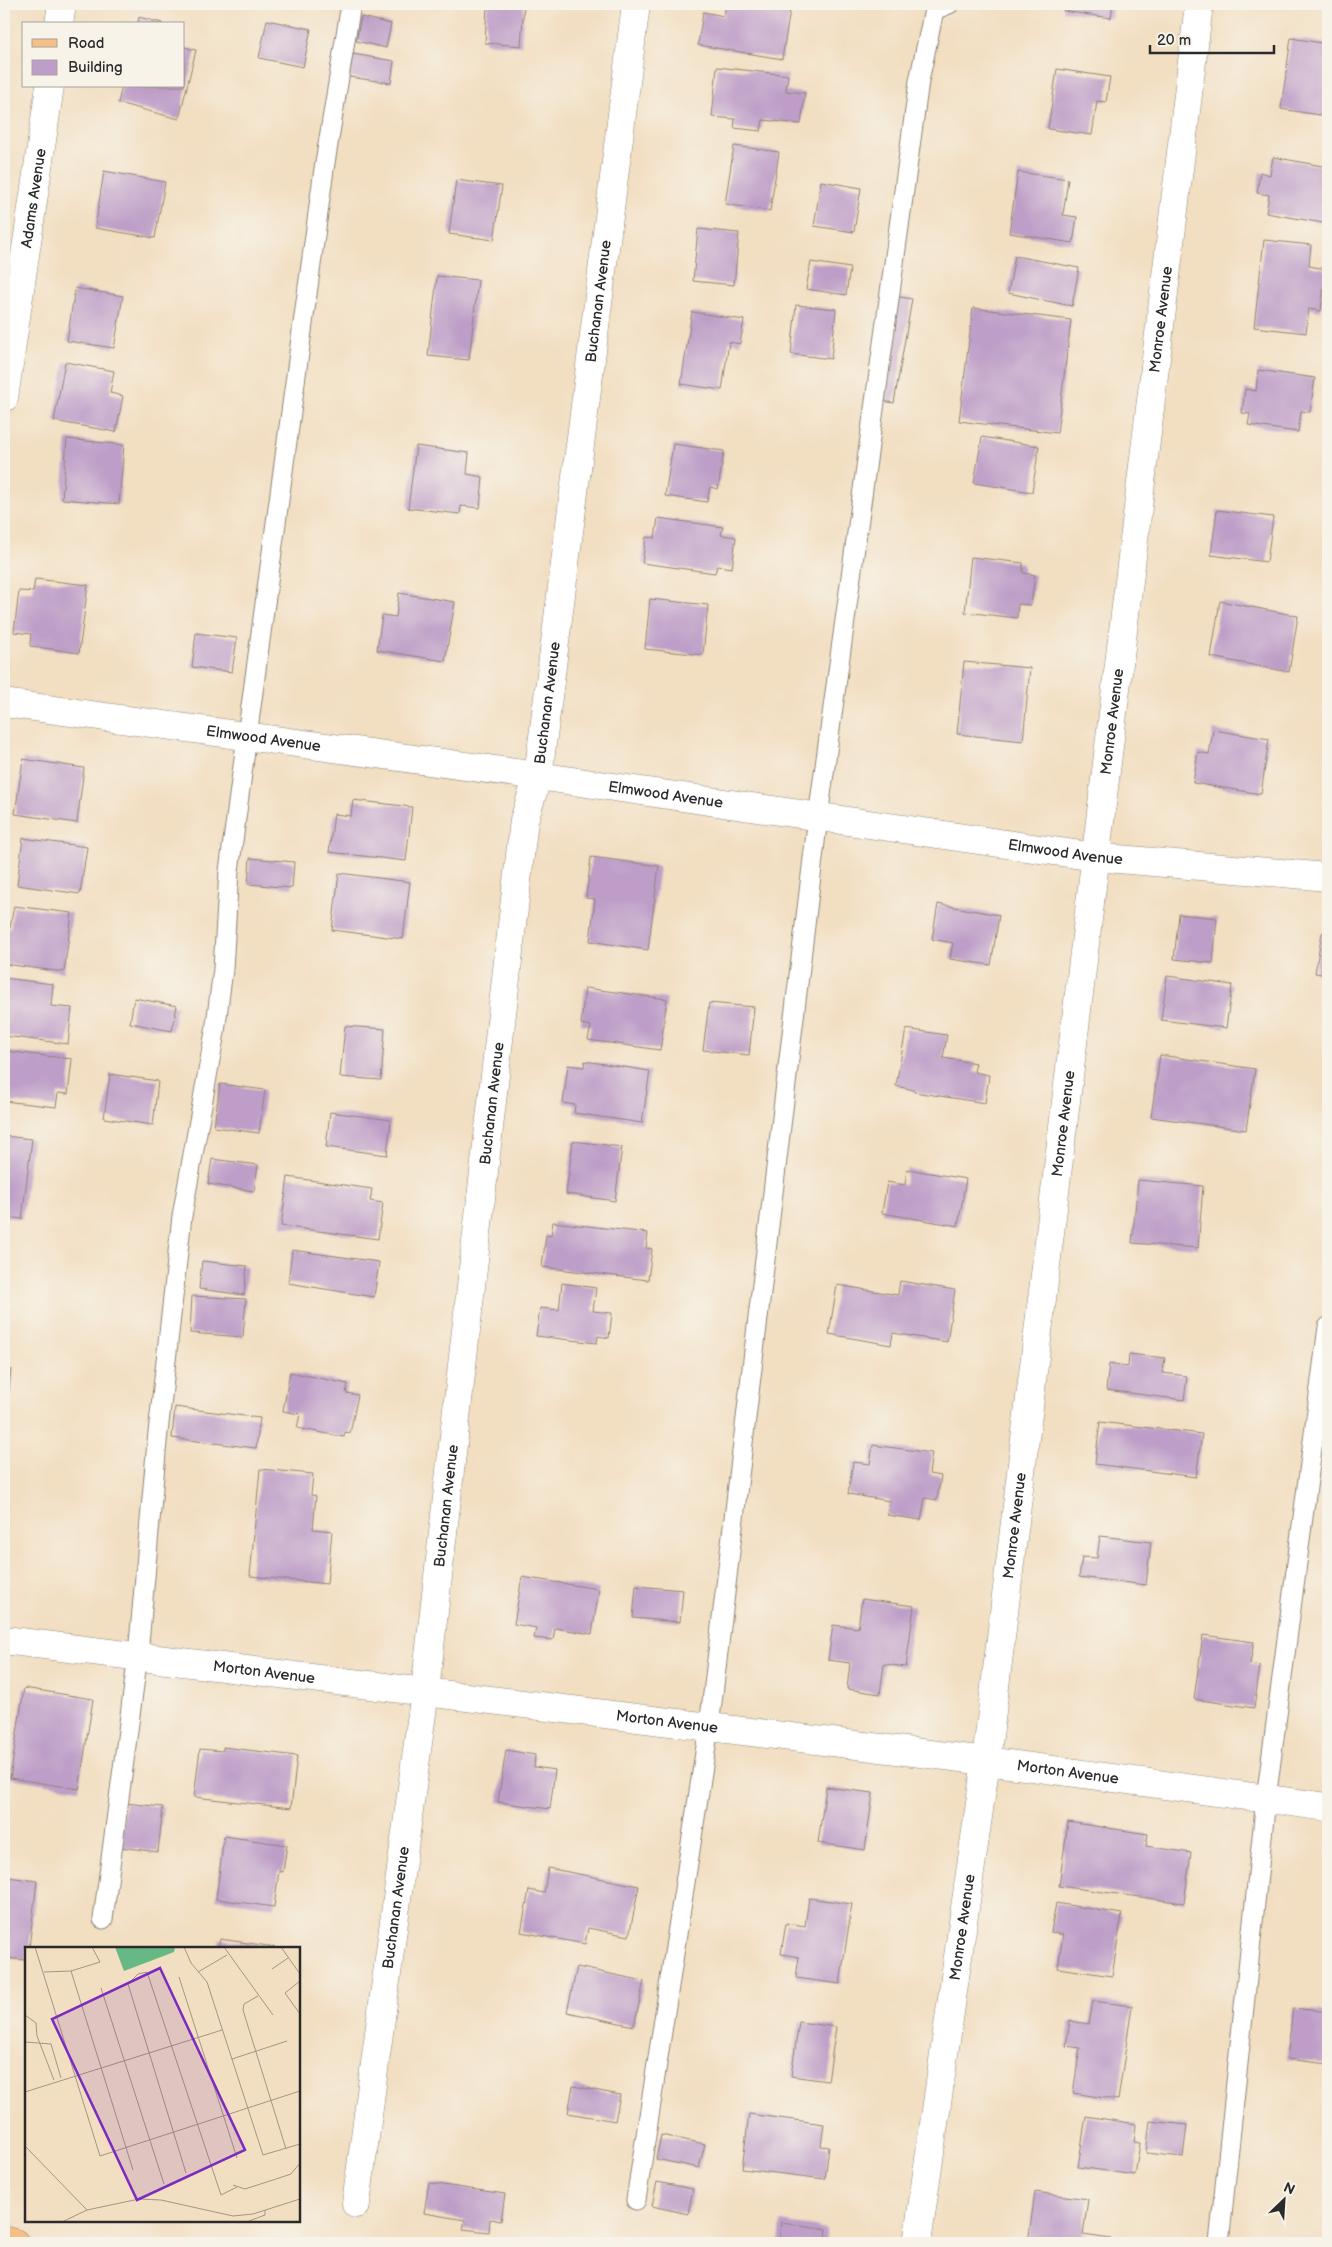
<svg xmlns="http://www.w3.org/2000/svg" width="1332" height="2247" viewBox="0 0 1332 2247" font-family="'Balsamiq Sans',sans-serif">
<style>
.building{fill:#be9ec8}
.lines{fill:none;stroke-linecap:round;stroke-linejoin:round}
.lane-casing{stroke:#8e8476;stroke-width:21}
.street-casing{stroke:#8e8476;stroke-width:29}
.primary-casing{stroke:#8e8476;stroke-width:29}
.lane{stroke:#fff;stroke-width:19}
.street{stroke:#fff;stroke-width:28}
.primary{stroke:#f5bf86;stroke-width:28}
.labels{text-anchor:middle;stroke-width:4;stroke-linejoin:round;paint-order:stroke}
.street-label{font-size:15px;fill:#2b2b2b;stroke:#f7f3e8}
.inset-road{fill:none;stroke:#a29685;stroke-width:1}
.view{fill:#7b2cbf;fill-opacity:0.15;stroke:#7b2cbf;stroke-width:2.5}
.inset-edge{fill:none;stroke:#2b2b2b;stroke-width:2.5}
</style>
<rect width="100%" height="100%" fill="#f7f3e8"/>
<filter id="ink" filterUnits="userSpaceOnUse"><feTurbulence type="fractalNoise" baseFrequency=".02" numOctaves="2"/><feDisplacementMap in="SourceGraphic" scale="10" xChannelSelector="R" yChannelSelector="G"/><feConvolveMatrix kernelMatrix="1 2 1 2 8 2 1 2 1" color-interpolation-filters="sRGB"/></filter>
<filter id="wash" filterUnits="userSpaceOnUse"><feTurbulence type="fractalNoise" baseFrequency=".0096" numOctaves="4" result="noise"/><feDisplacementMap in="SourceGraphic" scale="20" xChannelSelector="R" yChannelSelector="G"/><feGaussianBlur stdDeviation="1.12" result="paint"/><feColorMatrix in="noise" values="0 0 0 0 0 0 0 0 0 0 0 0 0 0 0 0 0 1.4 0 .05"/><feComposite in="paint" operator="in"/></filter>
<g filter="url(#wash)">
<rect width="100%" height="100%" fill="#f2dec1"/>
<g id="blocks">
<!-- building -->
<path class="building" d="M487,4h37l-3,42 -36,-3z
M726,4h65l-9,55 -84,-14 5,-33 21,4z
M1064,4h49l-2,14 -48,-7z
M139,17l23,6v1h-24z
M361,17l30,7 -5,24 -30,-7z
M267,20l44,9 -8,38 -44,-9z
M1291,38l37,6 -2,72 -45,-7z
M184,47l12,3 -17,69 -61,-16 4,-17h62z
M353,54l41,7 -3,22 -42,-6z
M717,67l71,8 -2,16 19,2 -4,31 -38,-4 -2,11 -27,-3 1,-9 -23,-2z
M1057,69l53,8 -4,25 -9,-1 -5,34 -44,-6z
M734,146l45,6 -9,59 -45,-7z
M1273,157l55,10v21l-5,35 -57,-10 3,-18 -12,-2 3,-21 10,3z
M104,171l61,11 -10,56 -60,-10z
M1018,172l50,7 -5,36 14,2 -4,26 -64,-10z
M456,180l46,6 -8,54 -45,-6z
M821,181l40,7 -7,44 -40,-6z
M698,229l41,4 -5,52 -41,-4z
M1264,240l47,5 -2,21 17,3 -5,42 -12,-2 -3,24 -52,-6z
M1015,256l64,12 -7,38 -64,-13z
M811,262l39,6 -4,27 -40,-6z
M437,276l41,4 -9,80 -41,-4z
M75,288l48,8 -9,52 -47,-7z
M894,296l18,3 -18,104 -18,-3z
M796,305l40,4 -5,50 -40,-5z
M973,308l98,12 -14,113 -98,-12z
M692,312l52,8 -4,24 -11,-2 -7,48 -41,-6z
M65,362l49,9 -4,22 13,3 -7,36 -62,-11z
M1258,370l57,8 -5,34 -9,-1 -3,21 -50,-7 2,-11 -8,-1 3,-24 11,2z
M982,437l57,9 -7,46 -58,-9z
M67,439l57,6 -5,59 -57,-5z
M673,444l51,7 -6,38 -8,-2 -3,15 -42,-6z
M416,446l53,7 -2,21 16,3 -3,31 -19,-2 -1,8 -52,-6z
M1217,510l56,7 -6,45 -56,-7z
M658,518l65,9 -2,8 15,2 -4,31 -15,-2 -2,7 -73,-10 4,-26 9,1z
M971,557l52,6v10l12,2 -4,30 -13,-1 -1,14 -52,-6z
M35,579l53,6 -9,68 -49,-7 1,-12 -17,-2 5,-41 14,1z
M399,593l56,9 -10,59 -68,-11 5,-35 14,2z
M650,599l58,6 -5,50 -58,-6z
M1220,601l78,15 -9,56 -78,-15z
M196,633l41,5 -5,34 -40,-5z
M964,662l66,6 -7,73 -66,-7z
M1213,730l56,9 -8,55 -68,-11 5,-31 11,2z
M23,759l61,9 -7,55 -62,-9z
M353,800l59,7 -6,54 -77,-9 5,-38 17,2z
M23,838l64,9 -7,47 -63,-9z
M591,857l68,9 -11,84 -58,-9 5,-42 -9,-1z
M250,858l44,4 -2,26 -44,-4z
M339,873l71,9 -7,57 -71,-9z
M938,904l61,11 -8,50 -41,-6 3,-16 -21,-4z
M14,906l58,7 -8,59 -60,-8v-37l6,1z
M1179,914l38,4 -4,45 -39,-4z
M1322,933l6,1v41l-13,-2z
M1167,976l65,9 -6,43 -65,-8z
M4,978l49,6 -2,22 21,2 -4,36 -64,-8z
M585,988l82,11 -7,51 -72,-10 3,-14 -10,-2z
M134,998l43,8 -5,25 -42,-8z
M709,1003l45,4 -5,48 -46,-5z
M345,1026l40,3 -4,51 -41,-3z
M906,1029l41,6 -4,23 33,5 -2,9 15,3 -4,28 -71,-11v-2l-18,-4z
M4,1051l68,8 -4,35 -10,-1 -2,14 -52,-6z
M1160,1055l95,14 -9,61 -95,-13z
M585,1061l65,10 -8,52 -68,-10 1,-8 -12,-2 5,-38 16,2z
M110,1074l48,7 -5,44 -49,-7z
M220,1084l45,6 -6,43 -45,-6z
M330,1112l61,8 -4,35 -61,-8z
M4,1136l28,3 -10,80 -18,-2z
M573,1141l49,6 -7,54 -49,-7z
M212,1159l46,6 -4,26 -46,-7z
M907,1169l59,10 -8,47 -76,-13 5,-31 18,3z
M288,1177l84,12 -2,12 13,2 -5,36 -97,-13z
M1138,1180l65,6 -5,62 -66,-5z
M553,1222l95,11 -2,15 6,1 -4,31 -106,-13 4,-32 5,1z
M292,1250l87,12 -5,35 -86,-14z
M202,1261l45,5 -3,29 -45,-6z
M900,1281l55,9 -8,52 -54,-9 -2,12 -62,-11 8,-49 61,10z
M562,1283l34,5 -3,23 19,2 -3,25 -11,-2 -1,7 -61,-7 4,-28 19,2z
M192,1296l54,3 -3,38 -53,-4z
M1129,1354l36,4 -2,15 24,3 -3,24 -78,-10 3,-26 19,3z
M4,1368l7,1 -5,53h-2z
M290,1372l58,12 -2,9 12,2 -8,38 -5,-1 -1,5 -47,-9 3,-14 -17,-3z
M175,1407l85,11 -4,30 -84,-10z
M1100,1422l102,12 -6,43 -101,-13z
M873,1445l59,8 -3,21 12,2 -4,24 -12,-2 -4,22 -34,-5 3,-14 -42,-7 5,-32 17,2z
M260,1469l53,5 -2,21 5,1 -3,33 19,2 -5,53 -77,-8z
M1100,1536l51,6 -5,43 -67,-8 3,-20 15,1z
M522,1577l77,12 -7,45 -37,-6 -2,12 -19,-2 2,-10 -22,-4z
M636,1586l47,4 -3,32 -47,-4z
M862,1599l52,7 -8,61 -22,-3 -4,30 -33,-5 3,-26 -22,-3 5,-35 25,3z
M1203,1635l51,7 -4,22 10,2 -6,42 -60,-9z
M24,1688l69,11 -14,90 -69,-11z
M223,1747l74,9 -6,52 -97,-11 6,-48 23,2z
M506,1750l29,5 -1,12 21,3 -5,39 -52,-7z
M826,1787l47,6 -8,57 -47,-7z
M125,1803l38,4 -5,45 -38,-5z
M1068,1822l80,12 -2,12 45,7 -7,50 -125,-17z
M224,1836l63,9 -4,27 -4,-1 -5,36 -58,-8z
M548,1868l91,18 -10,50 -41,-8 -3,16 -64,-12 8,-42 15,3z
M8,1877l29,4 -8,67h-3v12l-22,-2v-60l2,1z
M809,1898l43,6 -12,80 -44,-6 3,-21 -18,-3 5,-31 19,3z
M1056,1903l66,11 -10,62 -54,-8 5,-33 -12,-3z
M220,1939l55,8v1h-57z
M577,1967l67,14 -10,45 -67,-14z
M1093,2001l39,5 -14,94 -45,-7 7,-45 -14,-2 4,-25 19,3z
M1293,2008l35,4v52l-41,-5z
M799,2022l37,5 -8,54 -37,-5z
M573,2086l47,9 -5,26 -47,-8z
M749,2114l75,10 -3,22 8,1 -4,32 -83,-10z
M1086,2116l50,8 -2,18 6,1 -5,32 -57,-8z
M1150,2121l37,4 -4,32 -37,-4z
M661,2135l44,9 -6,24 -43,-9z
M657,2182l36,7 -5,25 -36,-8z
M429,2183l76,11 -4,27 -11,-2 -1,13 -26,-3 2,-9 -41,-7z
M1035,2192l53,7 -5,36 28,4 -1,4h-82z
M781,2222l46,7 -2,14h-46z"/>
</g>
</g>
<g filter="url(#ink)">
<use href="#blocks" fill-opacity="0" stroke="#8e8476" stroke-width="1"/>
<g class="lines">
<!-- lane casing -->
<g class="lane-casing">
<path id="lane" d="M103,1919l35,-264 19,-213 25,-226 33,-184 8,-63 6,-98 18,-135 77,-567 27,-165
M636,2200l73,-473 109,-910 101,-736 15,-71 15,-6
M1219,2243l47,-444 62,-472"/>
</g>
<!-- street casing -->
<g class="street-casing">
<g id="street">
<path d="M59,24l3,-20"/>
<path id="s1" d="M4,398l46,-312"/>
<path id="s2" d="M4,703l534,73 557,81 233,20"/>
<path id="s3" d="M4,1640l982,121 342,46"/>
<path id="s4" d="M356,2204l69,-513 99,-871 14,-44 98,-772"/>
<path id="s5" d="M917,2243l69,-482 213,-1757"/>
</g>
</g>
<!-- primary casing -->
<g class="primary-casing">
<path id="primary" d="M4,2240l11,3"/>
</g>
<!-- lane -->
<use href="#lane" class="lane"/>
<!-- street -->
<use href="#street" class="street"/>
<!-- primary -->
<use href="#primary" class="primary"/>
</g>
</g>
<g class="labels">
<!-- street labels -->
<g class="street-label">
<text dy="5" stroke="none"><textPath href="#s1" startOffset="202">Adams Avenue</textPath></text>
<text dy="5" stroke="none"><textPath href="#s4" startOffset="1919">Buchanan Avenue</textPath></text>
<text dy="5" stroke="none"><textPath href="#s5" startOffset="1939">Monroe Avenue</textPath></text>
<text dy="5" stroke="none"><textPath href="#s4" startOffset="1514">Buchanan Avenue</textPath></text>
<text dy="5" stroke="none"><textPath href="#s5" startOffset="1534">Monroe Avenue</textPath></text>
<text dy="5" stroke="none"><textPath href="#s2" startOffset="262">Elmwood Avenue</textPath></text>
<text dy="5" stroke="none"><textPath href="#s2" startOffset="668">Elmwood Avenue</textPath></text>
<text dy="5" stroke="none"><textPath href="#s2" startOffset="1072">Elmwood Avenue</textPath></text>
<text dy="5" stroke="none"><textPath href="#s4" startOffset="1109">Buchanan Avenue</textPath></text>
<text dy="5" stroke="none"><textPath href="#s5" startOffset="1129">Monroe Avenue</textPath></text>
<text dy="5" stroke="none"><textPath href="#s4" startOffset="704">Buchanan Avenue</textPath></text>
<text dy="5" stroke="none"><textPath href="#s5" startOffset="724">Monroe Avenue</textPath></text>
<text dy="5" stroke="none"><textPath href="#s3" startOffset="262">Morton Avenue</textPath></text>
<text dy="5" stroke="none"><textPath href="#s3" startOffset="668">Morton Avenue</textPath></text>
<text dy="5" stroke="none"><textPath href="#s3" startOffset="1072">Morton Avenue</textPath></text>
<text dy="5" stroke="none"><textPath href="#s4" startOffset="299">Buchanan Avenue</textPath></text>
<text dy="5" stroke="none"><textPath href="#s5" startOffset="319">Monroe Avenue</textPath></text>
</g>
</g>
<!-- overview -->
<g transform="translate(25 1947)">
<rect width="275" height="275" fill="#f2dec1"/>
<path d="M90,0h60l-1,5 -50,19z" fill="#66b885"/>
<path class="inset-road" d="M10,0l65,209 200,-65M159,0l7,16 16,19 56,173 37,-11M199,0l49,68M256,0l19,27M247,22l16,-11M46,24l62,199M19,25l27,-1 29,-9 -8,-15M173,25l29,-17M154,30l58,181M275,34l-15,12 15,21M76,41l63,196M233,49l-14,8 -1,6 43,139M0,68l11,8 1,13 17,44M0,95l26,2 10,34M207,112l55,-18M0,145l197,-62M0,199l62,64M161,226l-58,-189 10,-10 9,-2 74,223 16,-8M208,238l12,4 31,-10 15,-5 9,-11M224,274l16,-6v-5M37,275l25,-12 52,-11 22,1 72,16 20,-2 47,-15"/>
<path class="view" d="M135,21l85,182 -108,50 -85,-181z"/>
<rect width="275" height="275" class="inset-edge"/>
</g>
<!-- margin -->
<rect width="1332" height="2247" fill="none" stroke="#f7f3e8" stroke-width="20"/>
<!-- legend -->
<rect x="22" y="22" width="162" height="65" fill="#f7f3e8" stroke="#a5a39c"/>
<rect x="32" y="39" width="25" height="8" fill="#f5bf86" stroke="#a5a39c"/>
<text x="68" y="48" font-size="15" fill="#2b2b2b">Road</text>
<rect x="32" y="60" width="25" height="15" fill="#be9ec8" stroke="#a5a39c"/>
<text x="68" y="72" font-size="15" fill="#2b2b2b">Building</text>
<!-- north arrow -->
<g transform="translate(1284 2200) rotate(25)" stroke="#f7f3e8" stroke-width="4" paint-order="stroke">
<path d="M0-4L9 19L0 12L-9 19Z" fill="#2b2b2b"/>
<text y="-8" font-size="14" font-weight="bold" text-anchor="middle" fill="#2b2b2b">N</text>
</g>
<!-- scale -->
<path d="M1150 45v8h124v-8" fill="none" stroke="#2b2b2b" stroke-width="2.5"/>
<text x="1157" y="45" font-size="15" fill="#2b2b2b" stroke="#f7f3e8" stroke-width="4" paint-order="stroke">20 m</text>
</svg>
